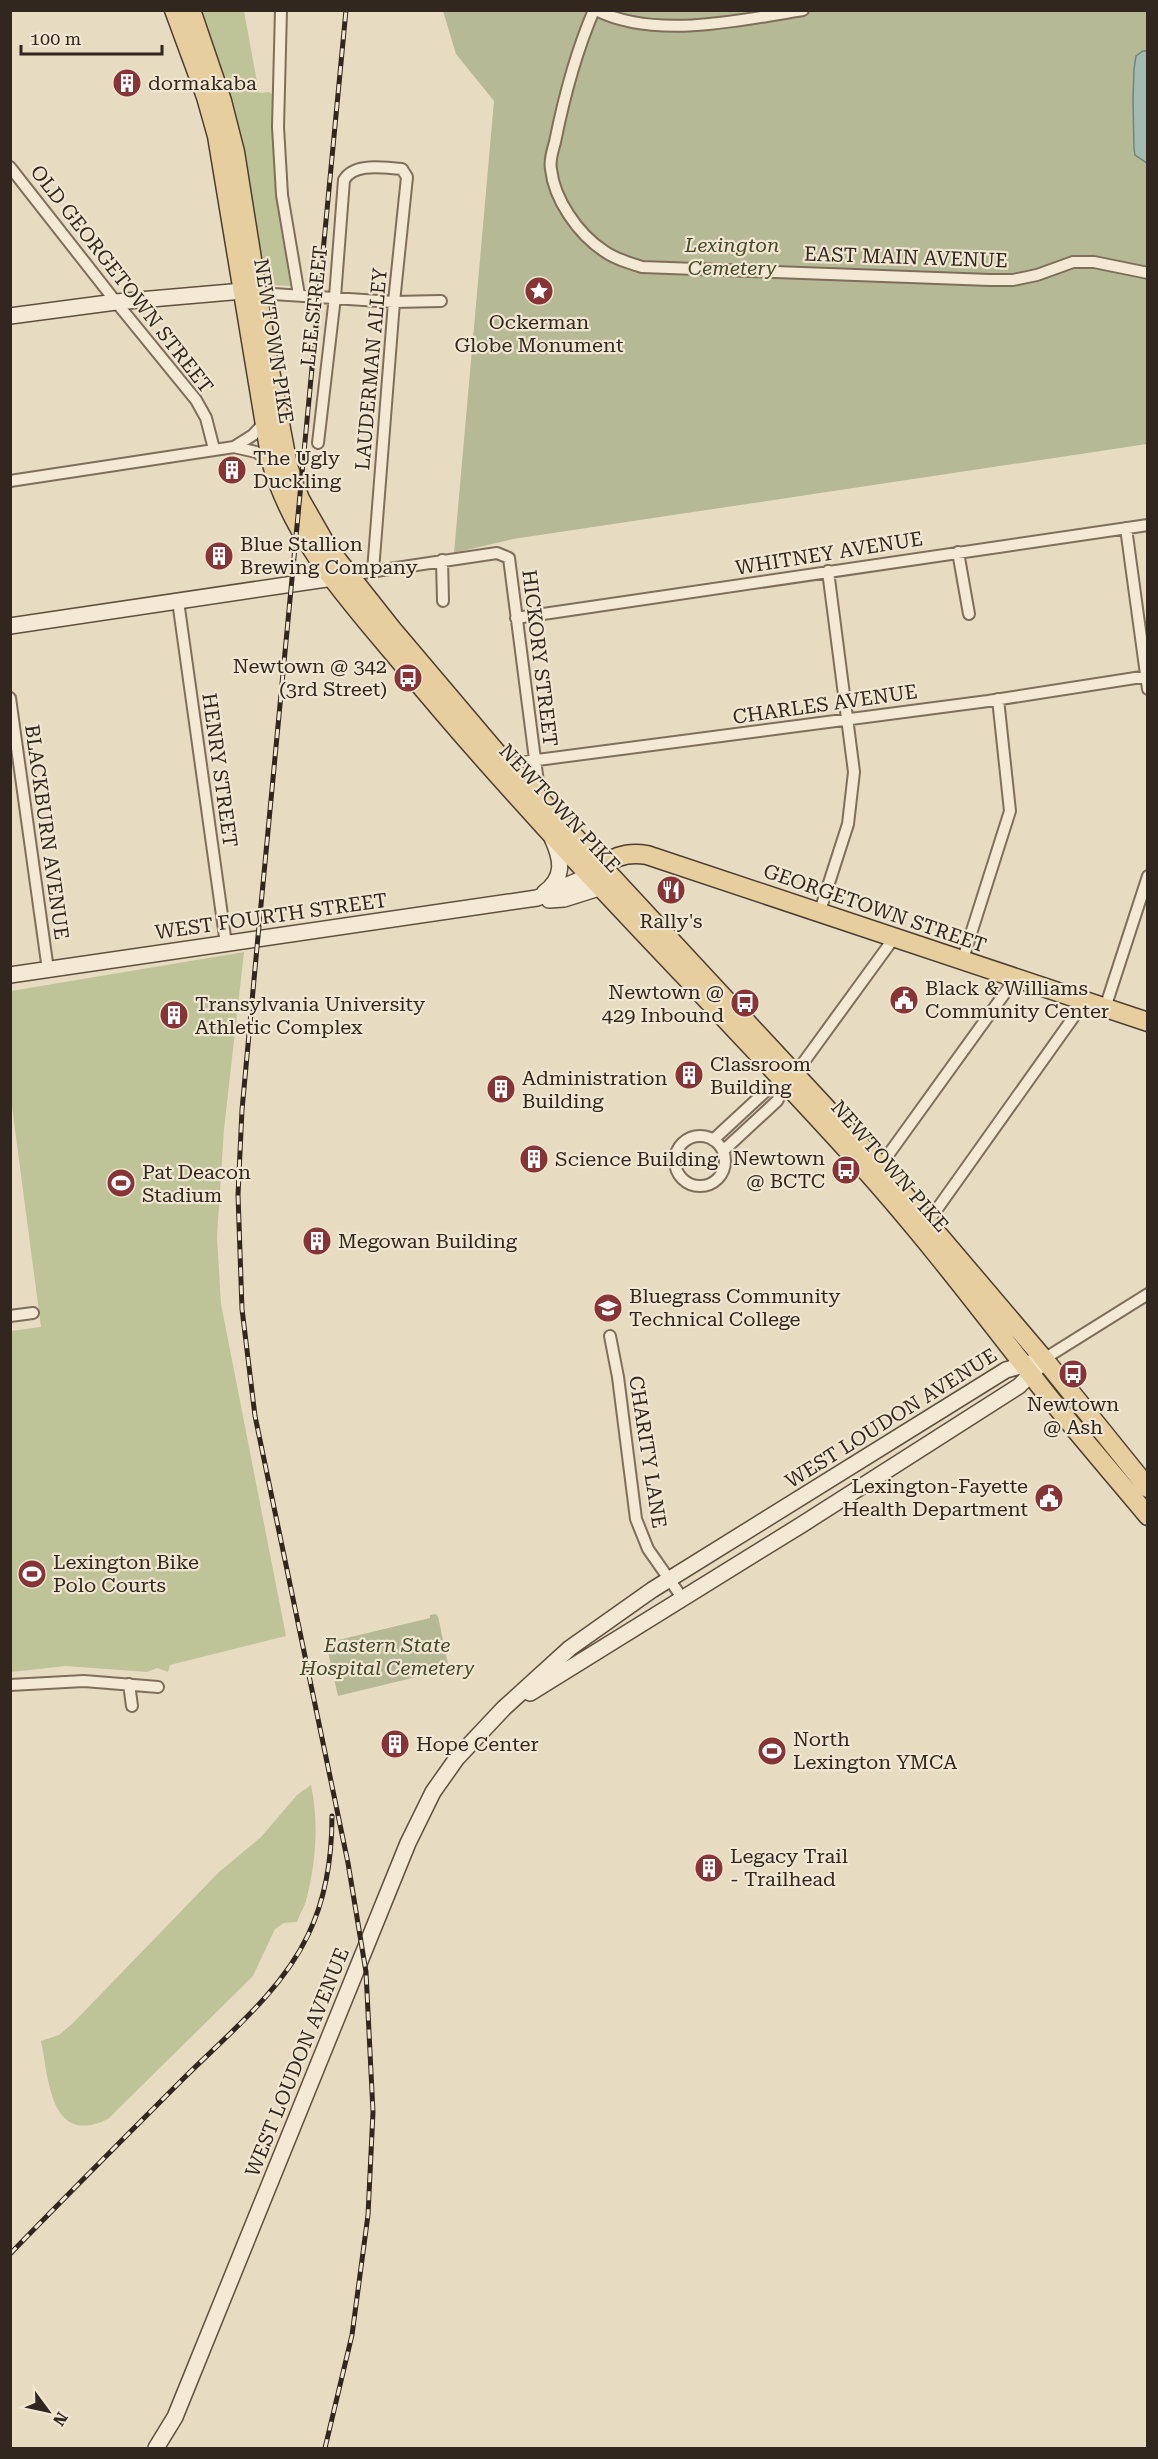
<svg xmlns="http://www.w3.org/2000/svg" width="1158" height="2459" viewBox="0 0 1158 2459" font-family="'Roboto Serif',serif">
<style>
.green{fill:#bfc498}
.cemetery{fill:#b6b996}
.water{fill:#a4bbb3;stroke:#6c8780;stroke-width:1.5}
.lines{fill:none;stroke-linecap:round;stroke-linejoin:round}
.street-casing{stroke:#7f6e5c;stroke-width:14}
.secondary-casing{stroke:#614f3f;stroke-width:18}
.primary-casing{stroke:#4d3d30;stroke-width:21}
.street{stroke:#f3e9d4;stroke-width:10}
.secondary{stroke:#f3e9d4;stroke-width:15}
.primary{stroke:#e6ce9e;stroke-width:18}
.rail-casing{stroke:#31271e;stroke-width:5}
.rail{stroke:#f0e6d1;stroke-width:3;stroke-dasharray:9;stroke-linecap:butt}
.labels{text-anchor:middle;stroke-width:4.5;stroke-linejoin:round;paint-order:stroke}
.poi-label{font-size:20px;fill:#31271e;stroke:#f0e6d1;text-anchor:start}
.park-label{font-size:20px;font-style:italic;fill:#424a27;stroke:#f0e6d1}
.street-label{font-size:20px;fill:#31271e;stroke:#f0e6d1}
</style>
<rect width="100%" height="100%" fill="#e7dbc2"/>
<!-- green -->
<path class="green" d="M201,11h43l15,82 10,-1 4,3 2,91 15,100 -20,-1 -7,-4 -25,-155z
M244,952l-20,177 -7,108 4,67 65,332 -116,29 -2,7 -11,-4 -10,4 -81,-6 -55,6v-341l30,-4 -30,-228v-108z
M311,1785c8,38 5,78 -5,116 -2,7 -7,14 -9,21l-13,1 -9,6 -22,47 -145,143c-58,28 -59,-40 -67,-78l18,-6 13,-11 147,-152 42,-35 36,-42z"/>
<!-- cemetery -->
<path class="cemetery" d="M443,11h704v433l-634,95 -59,14 40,-452 -38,-47z
M435,1614l3,2 11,53 -111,27 -12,-53 104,-25v-3z"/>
<!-- water -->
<path class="water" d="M1143,51h5l-1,112 -12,-8 -1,-6 -1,-49 1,-31 2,-13z"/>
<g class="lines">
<!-- street casing -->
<g class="street-casing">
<path id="street" d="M281,10l-3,117 4,68 17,100
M594,10c-18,42 -30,87 -39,132 -2,8 -6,18 -4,27 3,30 27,65 53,82 11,8 25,12 38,16l348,13h23l24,-5 36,-13h21l54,11
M596,10c60,30 144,10 207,0
M10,167l106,135 80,98 10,18 8,31
M258,293l136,9 47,-1
M318,443l17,-146 9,-117c10,-18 40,-12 58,-11l5,8 -13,125 -21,269
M234,447l19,-12 11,-12
M10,481l224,-34 22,5 15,9
M1126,528l22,161
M958,552l11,62
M442,560l1,41
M349,575l148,-22 12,5 31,240
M178,601l48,343
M516,618l632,-93
M10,698l38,272
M507,764l481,-63 160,-25
M819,914l29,-90 6,-52 -26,-201
M962,962l48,-151 -12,-112
M1105,1008l43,-132
M675 1161a25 25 0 1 1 50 0a25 25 0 1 1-50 0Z
M713,1140l54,-50 19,-7
M723,1151l54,-50 9,-18 17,-20 91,-125
M878,1169l137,-190
M925,1226l160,-225
M10,1316l23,-3
M610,1336l8,41 18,142 12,30 35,50
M1044,1359l104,-65
M129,1684l3,22
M10,1685l74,-4 74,6"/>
</g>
<!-- secondary casing -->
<g class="secondary-casing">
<path id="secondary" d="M10,316l106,-14 127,-11 9,1
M10,626l330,-49
M544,893c21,-16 18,-33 8,-55
M549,900l15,-1 38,-12
M10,975l527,-77 54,-23
M530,1693l276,-171 213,-136 18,-18
M156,2448l19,-31 233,-574 25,-51 24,-34 47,-50 66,-60 82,-58 354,-220 38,-11"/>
</g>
<!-- primary casing -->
<g class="primary-casing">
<path id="primary" d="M174,10l32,87 11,39 54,325c23,82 81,142 134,206 140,170 297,323 444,485 66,72 125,149 184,225 37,48 77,93 115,139
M191,10l31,91 13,51 33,208 20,106 12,33 28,49 64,81 105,124 383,413 164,193 104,129
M594,872c17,-14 31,-21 53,-17l501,167"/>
</g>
<!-- street -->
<use href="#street" class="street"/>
<!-- secondary -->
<use href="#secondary" class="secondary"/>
<!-- primary -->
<use href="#primary" class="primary"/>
<!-- rail casing -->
<g class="rail-casing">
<path id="rail" d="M10,2254c57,-59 115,-117 173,-175 44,-44 98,-87 125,-144 18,-37 24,-79 24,-119
M325,2448l27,-113 16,-120 5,-103 -7,-140 -18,-109 -93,-447 -13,-107 -4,-114 4,-85 15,-163 89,-937"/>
</g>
<!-- rail -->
<use href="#rail" class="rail"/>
</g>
<!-- icons -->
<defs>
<g id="building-disc" transform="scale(1.5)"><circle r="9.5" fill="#863436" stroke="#f0e6d1"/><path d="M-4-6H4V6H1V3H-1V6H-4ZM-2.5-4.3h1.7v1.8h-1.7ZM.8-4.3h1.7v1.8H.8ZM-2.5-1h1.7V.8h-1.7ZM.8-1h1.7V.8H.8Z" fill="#fff"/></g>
<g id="sight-disc" transform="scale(1.5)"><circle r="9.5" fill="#863436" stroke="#f0e6d1"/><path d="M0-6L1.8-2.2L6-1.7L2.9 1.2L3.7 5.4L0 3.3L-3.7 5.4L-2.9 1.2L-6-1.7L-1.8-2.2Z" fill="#fff"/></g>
<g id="bus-disc" transform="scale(1.5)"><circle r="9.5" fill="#863436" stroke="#f0e6d1"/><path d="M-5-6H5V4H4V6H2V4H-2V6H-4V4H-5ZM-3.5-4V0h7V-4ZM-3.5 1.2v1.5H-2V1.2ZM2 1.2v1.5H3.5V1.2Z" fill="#fff"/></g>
<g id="restaurant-disc" transform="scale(1.5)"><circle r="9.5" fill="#863436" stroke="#f0e6d1"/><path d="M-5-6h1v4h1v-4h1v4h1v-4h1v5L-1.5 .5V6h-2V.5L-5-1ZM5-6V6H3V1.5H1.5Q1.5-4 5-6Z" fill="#fff"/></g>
<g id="civic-disc" transform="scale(1.5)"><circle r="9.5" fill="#863436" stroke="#f0e6d1"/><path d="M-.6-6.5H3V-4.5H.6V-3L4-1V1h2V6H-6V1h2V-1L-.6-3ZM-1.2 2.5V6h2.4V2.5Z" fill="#fff"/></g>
<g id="stadium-disc" transform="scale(1.5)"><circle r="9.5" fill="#863436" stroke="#f0e6d1"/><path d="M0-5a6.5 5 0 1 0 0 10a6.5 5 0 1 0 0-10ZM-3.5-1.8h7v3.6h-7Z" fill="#fff"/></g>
<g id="university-disc" transform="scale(1.5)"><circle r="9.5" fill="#863436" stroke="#f0e6d1"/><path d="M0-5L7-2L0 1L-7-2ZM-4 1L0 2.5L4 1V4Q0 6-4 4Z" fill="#fff"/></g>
</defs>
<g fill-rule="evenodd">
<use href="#building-disc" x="127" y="83"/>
<use href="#sight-disc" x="539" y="291"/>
<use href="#building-disc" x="232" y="470"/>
<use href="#building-disc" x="219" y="556"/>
<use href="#bus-disc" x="408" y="678"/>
<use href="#restaurant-disc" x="671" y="890"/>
<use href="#civic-disc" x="904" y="1000"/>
<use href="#bus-disc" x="745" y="1003"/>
<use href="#building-disc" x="174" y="1015"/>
<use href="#building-disc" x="689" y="1075"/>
<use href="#building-disc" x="501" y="1089"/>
<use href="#building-disc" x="534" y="1159"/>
<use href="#bus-disc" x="846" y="1170"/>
<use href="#stadium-disc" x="121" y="1183"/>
<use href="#building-disc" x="317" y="1241"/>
<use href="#university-disc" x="608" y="1308"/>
<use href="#bus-disc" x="1073" y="1374"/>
<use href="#civic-disc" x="1049" y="1498"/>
<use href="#stadium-disc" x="32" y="1574"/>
<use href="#building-disc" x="395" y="1744"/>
<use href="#stadium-disc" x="772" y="1751"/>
<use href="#building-disc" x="709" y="1868"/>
</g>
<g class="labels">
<!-- poi labels -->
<g class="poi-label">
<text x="148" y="90">dormakaba</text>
<text x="539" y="329" text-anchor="middle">Ockerman<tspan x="539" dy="23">Globe Monument</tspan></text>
<text x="253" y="465">The Ugly<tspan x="253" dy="23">Duckling</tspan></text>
<text x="240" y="551">Blue Stallion<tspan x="240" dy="23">Brewing Company</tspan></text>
<text x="387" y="673" text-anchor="end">Newtown @ 342<tspan x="387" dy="23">(3rd Street)</tspan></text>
<text x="671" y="928" text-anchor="middle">Rally's</text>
<text x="925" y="995">Black &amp; Williams<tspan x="925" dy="23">Community Center</tspan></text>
<text x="724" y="999" text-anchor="end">Newtown @<tspan x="724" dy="23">429 Inbound</tspan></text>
<text x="195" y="1011">Transylvania University<tspan x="195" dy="23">Athletic Complex</tspan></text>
<text x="710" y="1071">Classroom<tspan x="710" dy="23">Building</tspan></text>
<text x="522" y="1085">Administration<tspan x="522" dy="23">Building</tspan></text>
<text x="825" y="1165" text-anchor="end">Newtown<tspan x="825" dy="23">@ BCTC</tspan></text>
<text x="555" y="1166">Science Building</text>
<text x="142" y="1179">Pat Deacon<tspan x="142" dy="23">Stadium</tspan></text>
<text x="338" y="1248">Megowan Building</text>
<text x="629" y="1303">Bluegrass Community<tspan x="629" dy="23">Technical College</tspan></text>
<text x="1073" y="1411" text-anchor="middle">Newtown<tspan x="1073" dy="23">@ Ash</tspan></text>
<text x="1028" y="1493" text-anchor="end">Lexington-Fayette<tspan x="1028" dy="23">Health Department</tspan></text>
<text x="53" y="1569">Lexington Bike<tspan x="53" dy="23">Polo Courts</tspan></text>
<text x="793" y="1746">North<tspan x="793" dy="23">Lexington YMCA</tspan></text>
<text x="416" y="1751">Hope Center</text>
<text x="730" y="1863">Legacy Trail<tspan x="730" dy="23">- Trailhead</tspan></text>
</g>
<!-- park labels -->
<g class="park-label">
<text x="732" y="252">Lexington<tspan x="732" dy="23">Cemetery</tspan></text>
<text x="387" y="1652">Eastern State<tspan x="387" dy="23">Hospital Cemetery</tspan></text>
</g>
<!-- street labels -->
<g class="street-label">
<text transform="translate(906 257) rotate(2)" y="7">EAST MAIN AVENUE</text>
<text transform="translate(122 279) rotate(52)" y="7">OLD GEORGETOWN STREET</text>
<text transform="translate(314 306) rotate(-84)" y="7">LEE STREET</text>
<text transform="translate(274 341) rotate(81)" y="7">NEWTOWN PIKE</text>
<text transform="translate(371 369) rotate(-85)" y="7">LAUDERMAN ALLEY</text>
<text transform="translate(829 553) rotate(-9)" y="7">WHITNEY AVENUE</text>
<text transform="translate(540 658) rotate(83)" y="7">HICKORY STREET</text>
<text transform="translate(825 704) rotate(-8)" y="7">CHARLES AVENUE</text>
<text transform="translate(220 770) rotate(82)" y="7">HENRY STREET</text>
<text transform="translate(560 808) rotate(47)" y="7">NEWTOWN PIKE</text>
<text transform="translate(47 832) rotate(82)" y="7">BLACKBURN AVENUE</text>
<text transform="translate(875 908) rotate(19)" y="7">GEORGETOWN STREET</text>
<text transform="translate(271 916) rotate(-8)" y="7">WEST FOURTH STREET</text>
<text transform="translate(890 1166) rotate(49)" y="7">NEWTOWN PIKE</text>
<text transform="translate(891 1418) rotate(-32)" y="7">WEST LOUDON AVENUE</text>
<text transform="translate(648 1452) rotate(81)" y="7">CHARITY LANE</text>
<text transform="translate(297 2062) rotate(-68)" y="7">WEST LOUDON AVENUE</text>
</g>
</g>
<!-- border -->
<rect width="1158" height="2459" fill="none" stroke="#31271e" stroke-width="24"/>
<!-- north arrow -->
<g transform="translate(48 2411) rotate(123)" stroke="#f0e6d1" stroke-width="4.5" paint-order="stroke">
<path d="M0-4.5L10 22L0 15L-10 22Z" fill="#31271e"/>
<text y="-9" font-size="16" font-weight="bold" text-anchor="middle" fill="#31271e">N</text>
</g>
<!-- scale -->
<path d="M21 45v9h141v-9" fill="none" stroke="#31271e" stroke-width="3"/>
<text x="30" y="45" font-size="18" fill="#31271e" stroke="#f0e6d1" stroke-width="4.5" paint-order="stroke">100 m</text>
</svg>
